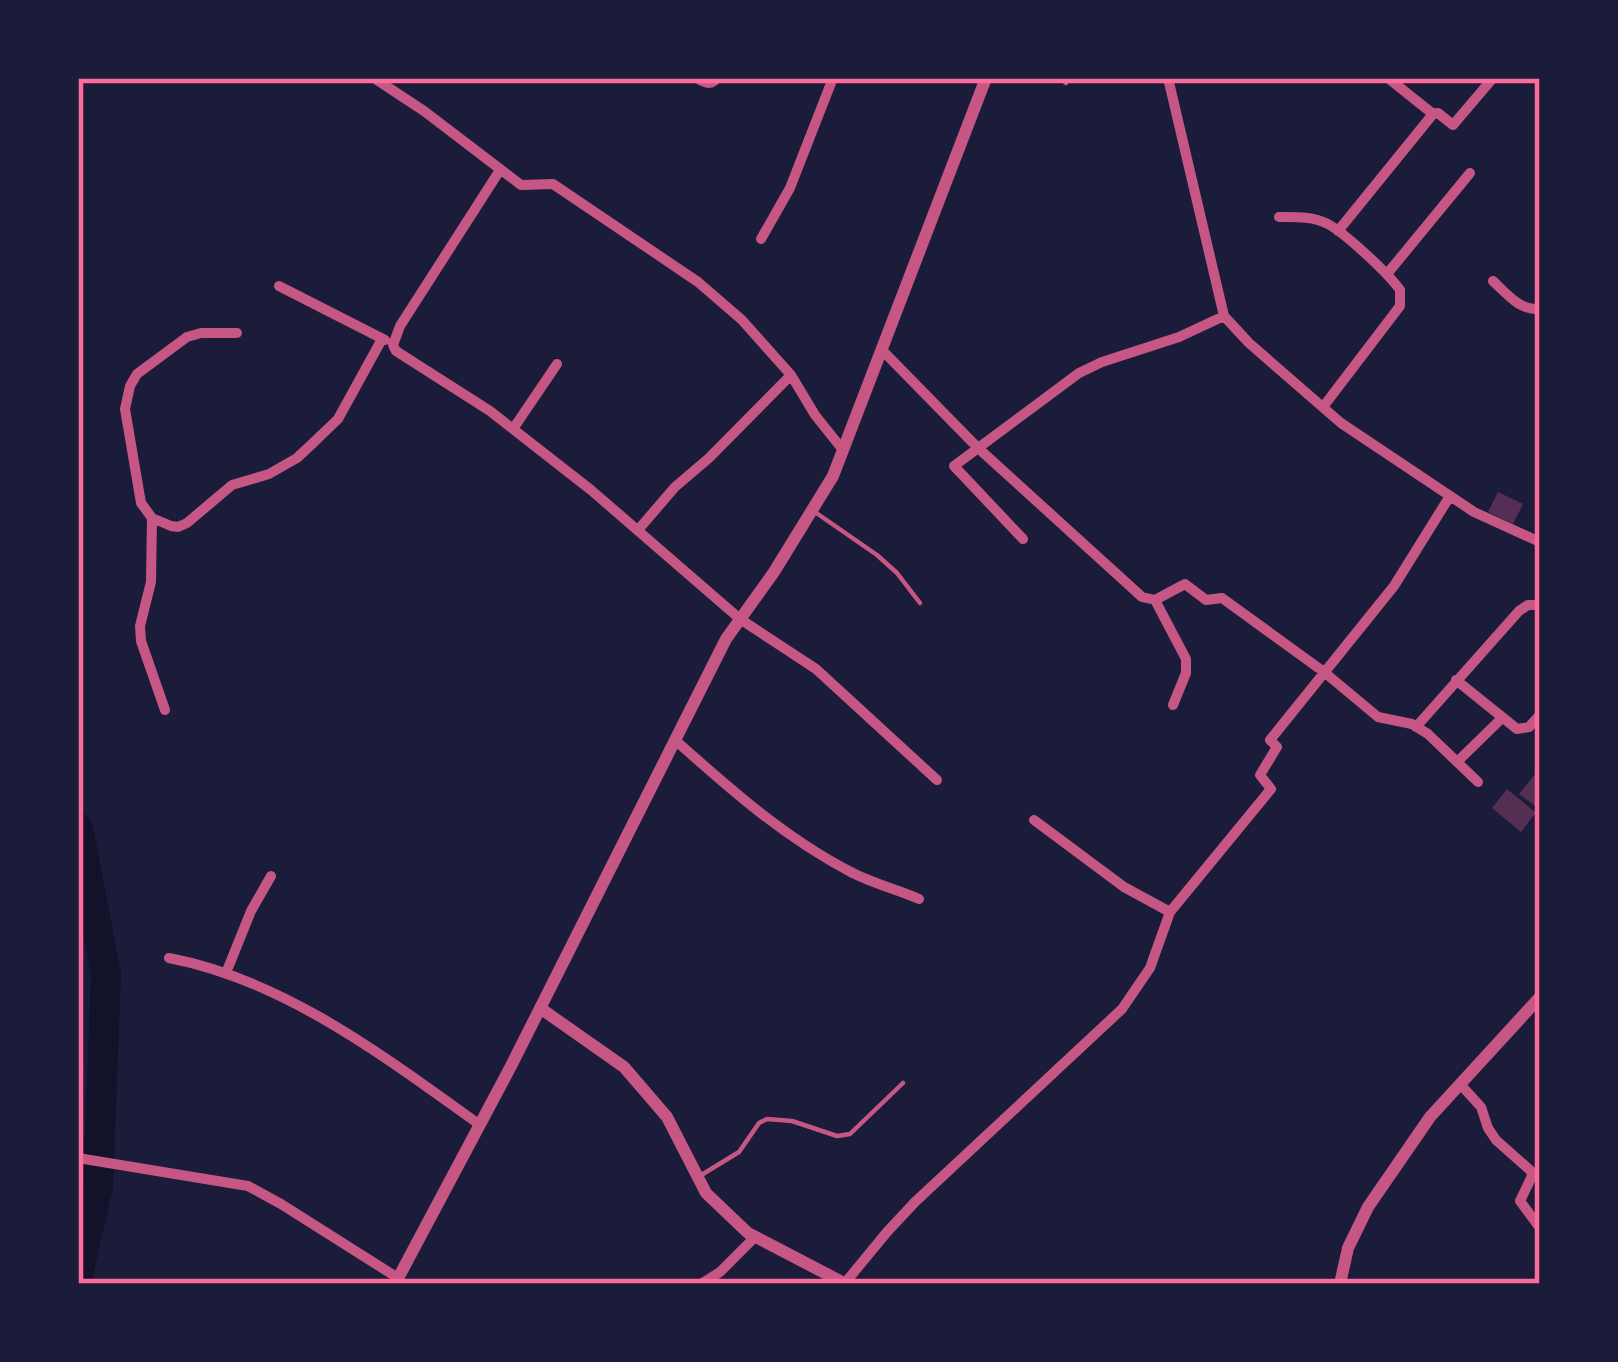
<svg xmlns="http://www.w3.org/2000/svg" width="1618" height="1362" viewBox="0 0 1618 1362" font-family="'Libre Baskerville',serif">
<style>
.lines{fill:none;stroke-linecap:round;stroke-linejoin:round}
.river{stroke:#12122b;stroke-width:30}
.building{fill:#542f53}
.service{stroke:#c65784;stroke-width:4.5}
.minor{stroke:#c65784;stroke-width:10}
.tertiary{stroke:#c65784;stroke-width:12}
.neatline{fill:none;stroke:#ff6b9d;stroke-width:4.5}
</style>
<rect width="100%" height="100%" fill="#1b1b3a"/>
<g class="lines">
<!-- river -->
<path class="river" d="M78,828l28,146 -8,212 -20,88"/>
</g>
<!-- building -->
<path class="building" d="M1498,492l25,12 -10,20 -25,-12z
M1540,768v52l-6,-5 -13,17 -29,-24 15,-19 28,23 3,-4 -19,-14z"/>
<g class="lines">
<!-- service -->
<path class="service" d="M1060,78l6,5
M812,510l65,45 20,18 23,30
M698,1177l41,-25 20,-29 8,-4 25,2 45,15 13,-2 53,-51"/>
<!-- minor -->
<path class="minor" d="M374,78l50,33 97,74 32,-1 145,98 44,38 49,55 24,40 28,35
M697,78c7,5 14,8 20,0
M1168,78l56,238 25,27 92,80 133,89 66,30
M1388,78l45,36
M500,170l-100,156 -7,19 3,6 94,60 101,79 149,129 76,50 121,111
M1279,217c16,0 33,-1 49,7 18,10 60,49 72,66v16l-77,101
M1338,231l95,-117 5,-1 15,12 40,-47
M761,239l29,-51 43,-110
M1387,274l83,-101
M1493,281c14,13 27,30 47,28
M279,286l106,54
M237,333h-36l-14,4 -50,37 -7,12 -5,23 16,94 11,15 19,8 7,1 9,-4 45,-38 37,-11 28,-16 15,-14 26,-25 44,-80
M881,349l96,98 165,150 13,3 30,-16 21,16 16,-2 102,74 54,45 34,7 16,10 50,48
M513,429l44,-65
M152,518l-1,64 -11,44 1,15 24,69
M638,530l37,-43 34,-29 82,-83
M1023,539l-69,-73 125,-93 23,-11 77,-25 45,-21
M1155,600l31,59v14l-13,32
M1456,680l61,49 12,-2 11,-12
M1416,727l103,-116 9,-6h12
M675,740c55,49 109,97 174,131 22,12 47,18 70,28
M1457,762l44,-43
M1034,820l90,67 46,25
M169,958c116,22 217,100 311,167
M226,973l25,-62 20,-35
M1460,1084l21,23 7,21 8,12 35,31 1,5 -12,25 20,27
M78,1158l170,28 33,18 117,74
M845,1283l42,-51 28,-30 207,-193 28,-41 20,-56 101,-123 -11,-14 17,-28 -7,-7 124,-154 56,-90
M701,1284l19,-12 35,-35"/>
<!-- tertiary -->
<path class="tertiary" d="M540,1008l84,59 43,50 39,76 42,40 98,51
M395,1284l116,-218 215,-427 48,-67 59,-96 153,-398
M1340,1284l8,-36 20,-41 62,-90 110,-120"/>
</g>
<!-- border -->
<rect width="1618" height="1362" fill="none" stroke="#1b1b3a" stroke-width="162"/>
<rect x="81" y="81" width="1456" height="1200" class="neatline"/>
</svg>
